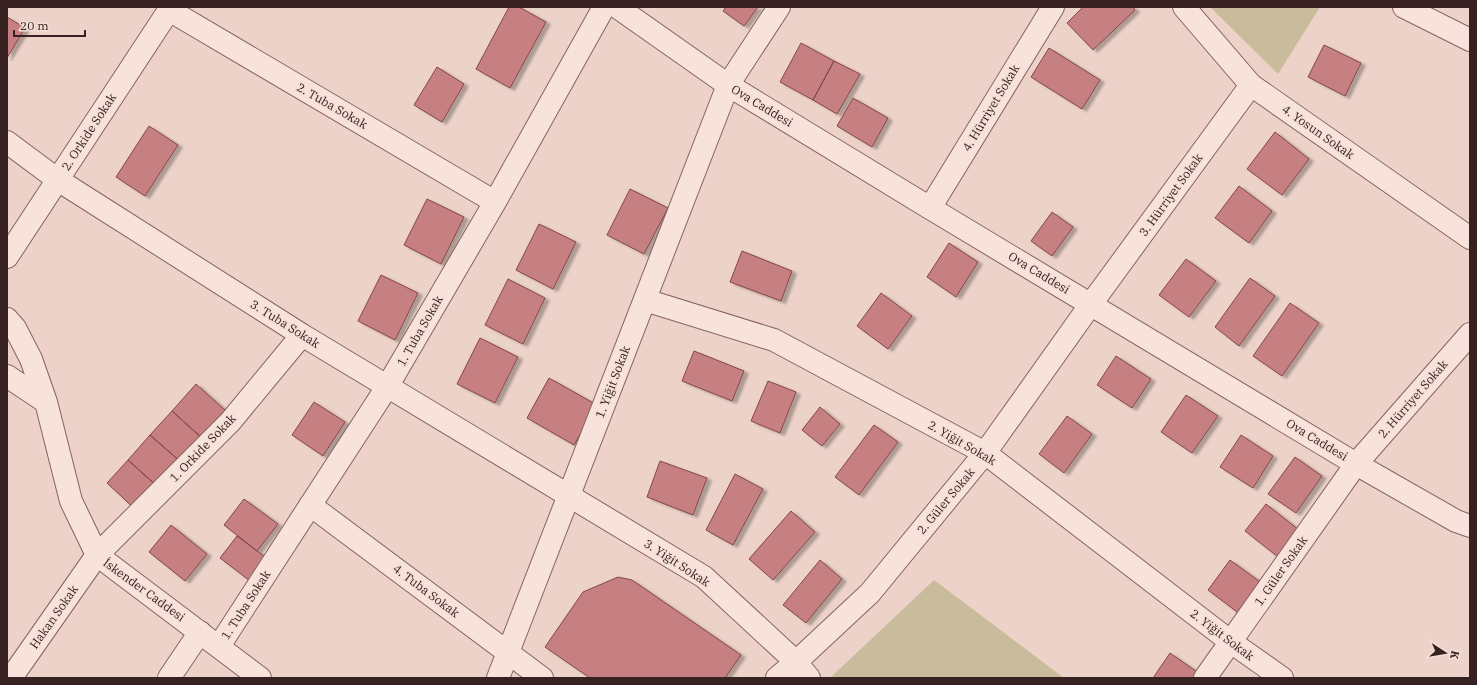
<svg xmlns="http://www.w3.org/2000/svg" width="1477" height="685" viewBox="0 0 1477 685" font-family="'IBM Plex Serif',serif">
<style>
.green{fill:#c9bc9c}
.building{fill:#c78081;stroke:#844547;filter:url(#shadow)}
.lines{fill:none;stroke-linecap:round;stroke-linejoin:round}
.minor-casing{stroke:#87635e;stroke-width:24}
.minor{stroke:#f7e3db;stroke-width:22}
.labels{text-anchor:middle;stroke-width:3;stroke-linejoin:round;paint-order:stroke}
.street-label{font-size:12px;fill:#382221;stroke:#f4dfd7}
</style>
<defs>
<filter id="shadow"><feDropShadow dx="4.5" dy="2.5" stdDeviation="1" flood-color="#0004"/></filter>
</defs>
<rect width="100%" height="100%" fill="#ecd2c8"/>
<!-- green -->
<path class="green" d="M1210,7h110l-42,67z
M934,580l130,98h-234z"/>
<!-- building -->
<path class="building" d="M509,7h10l27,15 -36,66 -34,-19z
M726,7h32l-14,19 -21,-15z
M1083,7h50l2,3 -42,40 -26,-27z
M7,17l18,11 -18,30z
M801,43l33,18 -21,39 -33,-18z
M1324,45l37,18 -16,33 -37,-19z
M1049,48l51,32 -18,29 -51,-32z
M834,61l26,13 -23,40 -24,-14z
M437,67l27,17 -22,38 -28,-17z
M853,98l35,20 -16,29 -35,-21z
M149,126l29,19 -33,51 -29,-19z
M1275,132l34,27 -27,36 -35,-26z
M1239,186l33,25 -23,32 -34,-25z
M630,189l38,19 -24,46 -37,-19z
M427,199l37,18 -23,47 -37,-19z
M1052,212l21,15 -21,29 -21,-15z
M539,224l37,18 -23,47 -37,-19z
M949,243l29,19 -22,35 -29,-20z
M742,251l50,20 -11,30 -51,-19z
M1186,259l30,22 -27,36 -30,-22z
M381,275l37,18 -23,47 -37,-19z
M1250,278l25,18 -36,50 -24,-19z
M508,279l37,19 -22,46 -38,-19z
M881,293l31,23 -24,33 -31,-23z
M1290,303l29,20 -37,53 -29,-20z
M480,338l38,19 -23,46 -38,-19z
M694,351l50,20 -12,30 -50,-20z
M1116,356l35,23 -19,29 -35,-23z
M549,378l48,27 -23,40 -47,-27z
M768,381l28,11 -16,41 -29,-12z
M196,384l31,28 -24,27 -31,-28z
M1186,395l32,21 -26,37 -31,-21z
M314,402l31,20 -22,34 -31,-21z
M820,407l20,17 -18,22 -20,-16z
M172,411l31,28 -21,24 -32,-28z
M1067,416l25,18 -28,39 -25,-19z
M874,425l24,17 -39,53 -24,-18z
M150,435l32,28 -23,25 -31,-28z
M1241,435l32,21 -20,32 -33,-21z
M1295,457l27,19 -26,37 -28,-19z
M128,460l31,28 -21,24 -31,-29z
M660,461l47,17 -14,37 -46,-18z
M735,474l28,15 -30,56 -27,-15z
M244,499l34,25 -21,27 -33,-26z
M1266,504l33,26 -21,27 -33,-26z
M791,511l24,21 -42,48 -24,-21z
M171,525l36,29 -22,27 -36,-29z
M237,536l31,23 -18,22 -30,-23z
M820,560l22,19 -36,44 -23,-18z
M1230,560l33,24 -22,31 -33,-25z
M618,577l14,3 109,75 -16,23h-135l-45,-31 38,-55z
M1170,653l30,21 -2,4h-45z"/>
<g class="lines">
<!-- minor casing -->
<g class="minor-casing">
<path id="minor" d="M617,7l111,78 202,123 426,256 100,57 14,5
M1184,7l67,78 219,153
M1404,7l66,33
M169,10l326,192
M7,142l51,38 244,155 402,242 92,85 13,16
M930,208l123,-201
M7,257l164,-250
M645,300l129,40 211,113 246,189 51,36
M7,319l8,9 16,31 15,43 25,99 26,54 163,123
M7,376l39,26
M310,505l232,173
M219,646l168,-259 108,-185 109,-195
M11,678l86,-123 133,-133 72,-87
M169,678l31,-46
M498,678l230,-593 51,-78
M777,678l19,-16 74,-69 115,-140 106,-149 160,-219
M1205,678l151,-214 114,-130"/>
</g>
<!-- minor -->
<use href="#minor" class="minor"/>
</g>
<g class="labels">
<!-- street labels -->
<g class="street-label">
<text transform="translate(332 106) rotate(30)" y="4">2. Tuba Sokak</text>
<text transform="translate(762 106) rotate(31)" y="4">Ova Caddesi</text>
<text transform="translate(991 108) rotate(-59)" y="4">4. Hürriyet Sokak</text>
<text transform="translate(89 132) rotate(-57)" y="4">2. Orkide Sokak</text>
<text transform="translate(1318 132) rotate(35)" y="4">4. Yosun Sokak</text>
<text transform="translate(1171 195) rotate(-54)" y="4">3. Hürriyet Sokak</text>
<text transform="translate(1039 273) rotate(31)" y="4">Ova Caddesi</text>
<text transform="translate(285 324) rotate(32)" y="4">3. Tuba Sokak</text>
<text transform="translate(420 331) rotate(-60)" y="4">1. Tuba Sokak</text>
<text transform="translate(613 382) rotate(-69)" y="4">1. Yiğit Sokak</text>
<text transform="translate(1413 399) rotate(-49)" y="4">2. Hürriyet Sokak</text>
<text transform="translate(1317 440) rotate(31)" y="4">Ova Caddesi</text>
<text transform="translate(962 443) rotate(30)" y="4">2. Yiğit Sokak</text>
<text transform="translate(203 448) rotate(-46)" y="4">1. Orkide Sokak</text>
<text transform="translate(946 501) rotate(-50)" y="4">2. Güler Sokak</text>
<text transform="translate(677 563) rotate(33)" y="4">3. Yiğit Sokak</text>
<text transform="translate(1281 571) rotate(-55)" y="4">1. Güler Sokak</text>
<text transform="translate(144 590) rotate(36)" y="4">İskender Caddesi</text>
<text transform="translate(426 591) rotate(37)" y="4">4. Tuba Sokak</text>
<text transform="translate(246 605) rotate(-57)" y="4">1. Tuba Sokak</text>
<text transform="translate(54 617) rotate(-55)" y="4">Hakan Sokak</text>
<text transform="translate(1222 635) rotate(37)" y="4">2. Yiğit Sokak</text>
</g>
</g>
<!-- border -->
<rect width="1477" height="685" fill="none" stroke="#382221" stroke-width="16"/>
<!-- north arrow -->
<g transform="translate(1445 653) rotate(102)" stroke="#f4dfd7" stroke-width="3" paint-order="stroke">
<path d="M0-3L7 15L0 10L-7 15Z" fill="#382221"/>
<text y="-6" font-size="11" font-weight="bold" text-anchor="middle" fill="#382221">K</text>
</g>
<!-- scale -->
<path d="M14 30v6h71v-6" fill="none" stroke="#382221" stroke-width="2"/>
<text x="20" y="30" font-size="12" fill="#382221" stroke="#f4dfd7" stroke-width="3" paint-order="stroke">20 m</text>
</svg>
